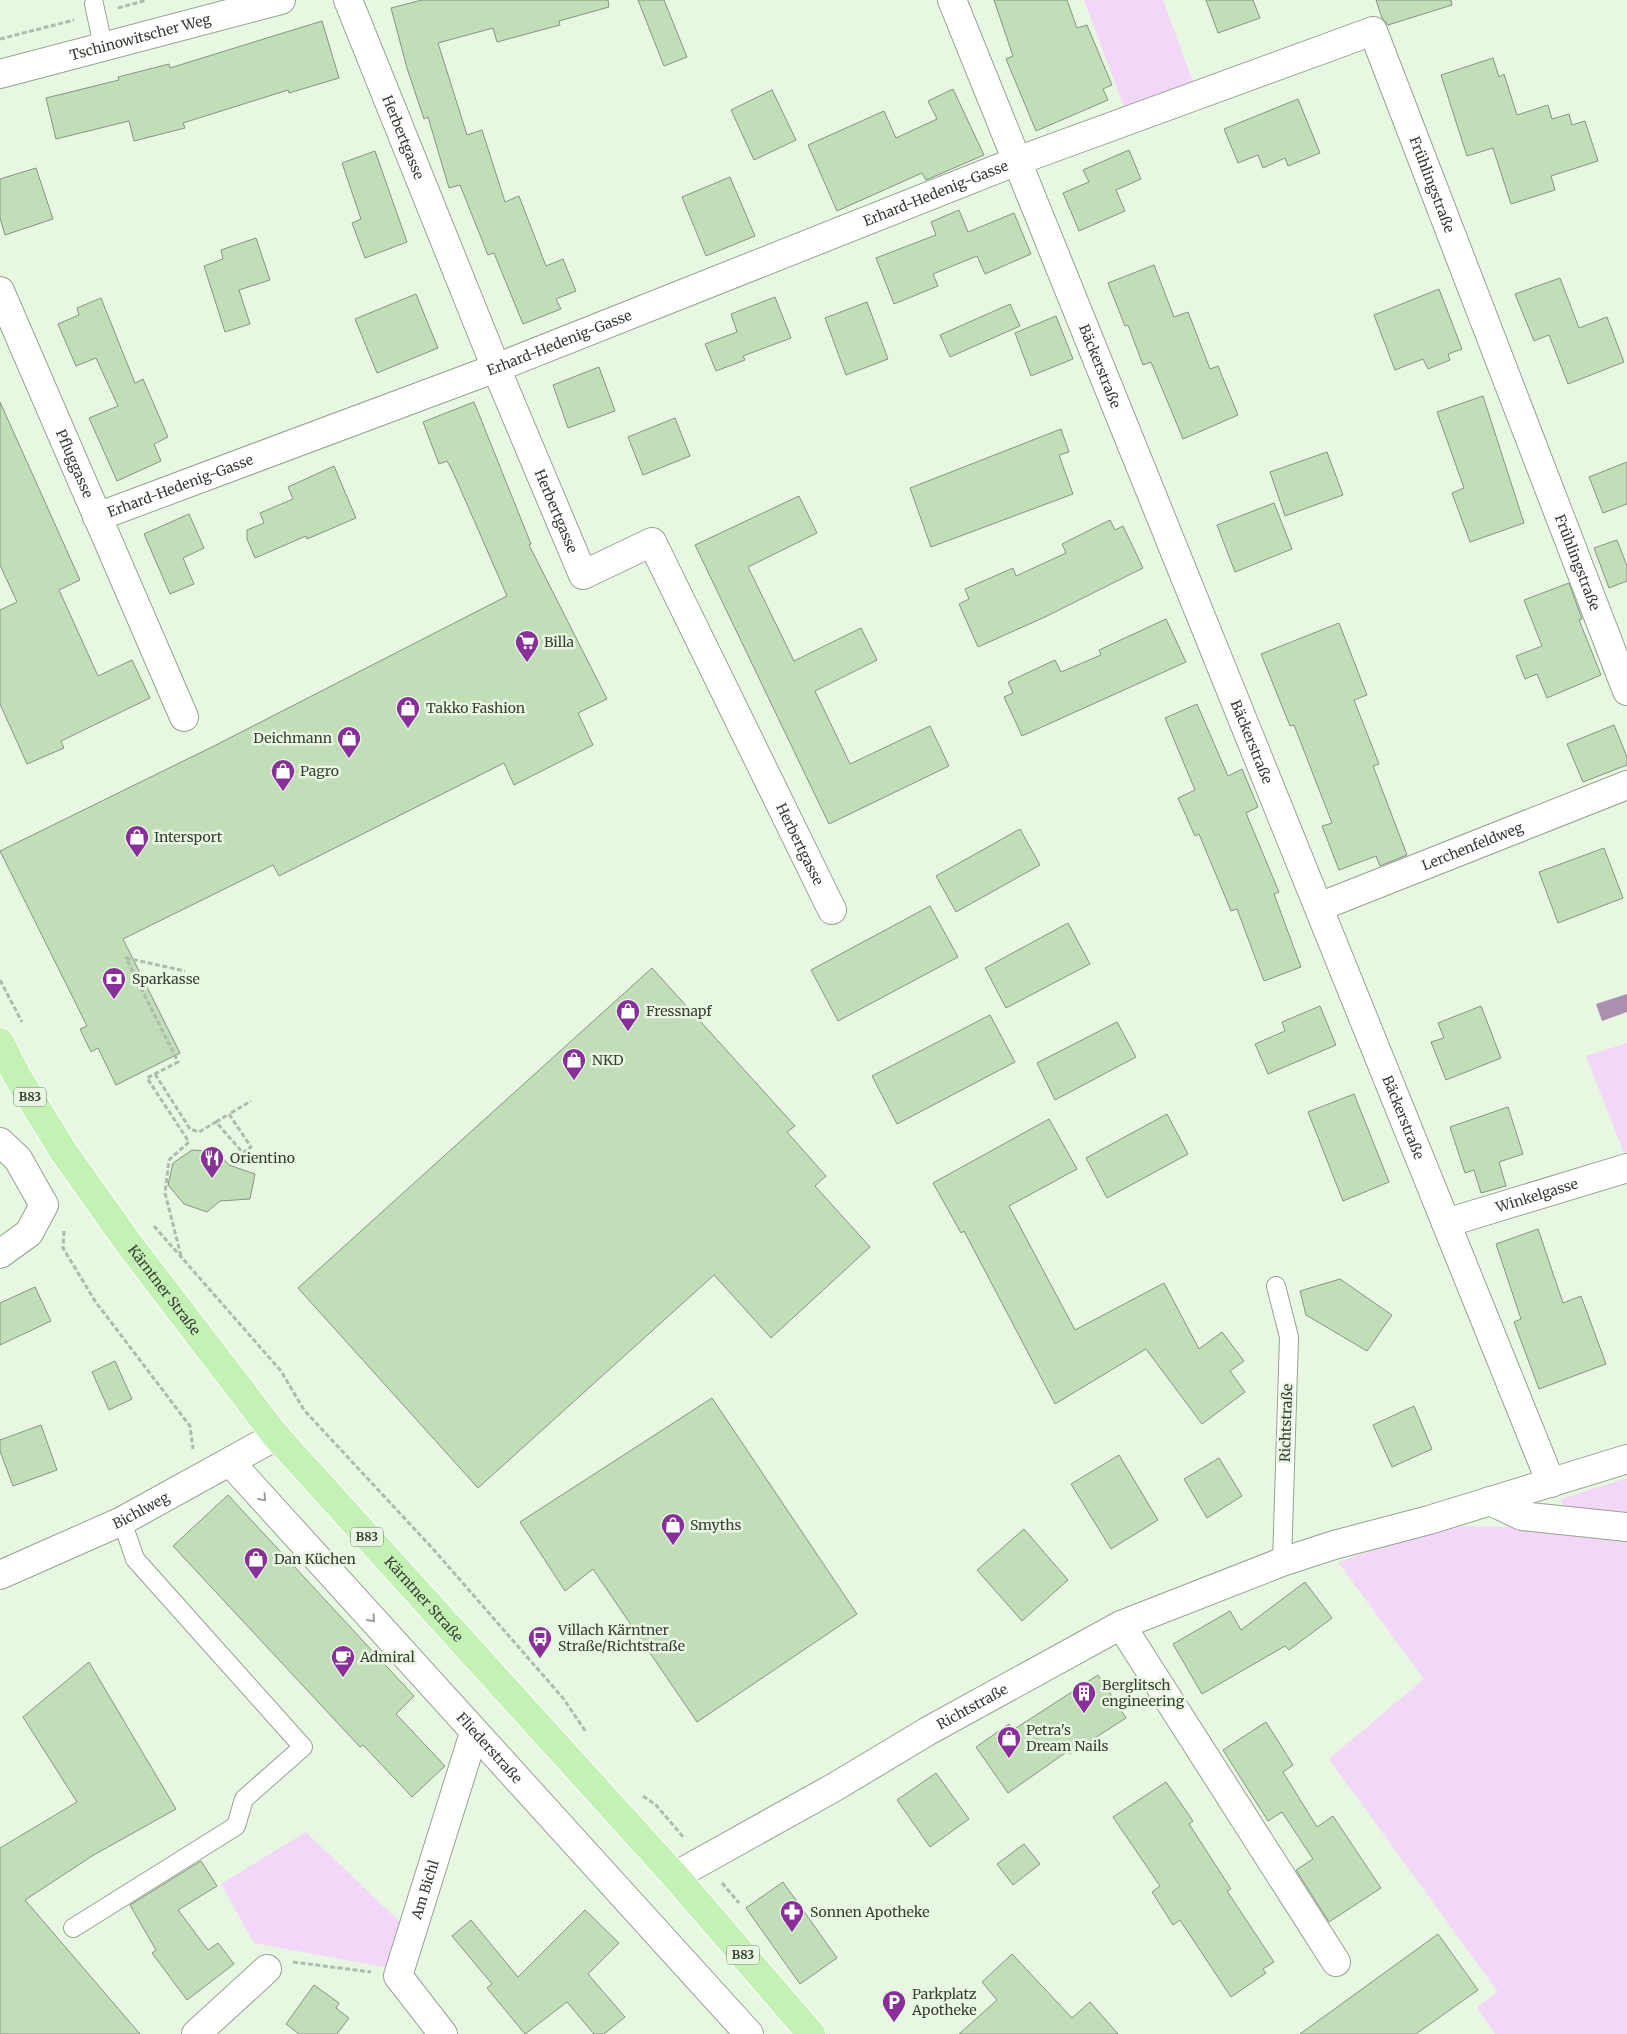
<svg xmlns="http://www.w3.org/2000/svg" width="1627" height="2034" viewBox="0 0 1627 2034" font-family="Merriweather,serif">
<style>
.green{fill:#f3d7f8}
.water{fill:#ab8fb1}
.building{fill:#c1deb9;stroke:#869582}
.lines{fill:none;stroke-linecap:round;stroke-linejoin:round}
.service-casing{stroke:#95a390;stroke-width:20}
.minor-casing{stroke:#95a390;stroke-width:30}
.primary-casing{stroke:#fff;stroke-width:30}
.path{stroke:#afbbab;stroke-width:3;stroke-dasharray:5 2.5;stroke-linecap:butt}
.service{stroke:#fff;stroke-width:18}
.minor{stroke:#fff;stroke-width:28}
.primary{stroke:#c3f2b4;stroke-width:28}
.oneway{stroke:#9c9e9a}
.labels{text-anchor:middle;stroke-width:5;stroke-linejoin:round;paint-order:stroke}
.shield{fill:#e7f7e2;stroke:#6c766a;stroke-width:1}
.shield-label{font-size:12px;font-weight:bold;fill:#383e36}
.street-label{font-size:14px;fill:#383e36;stroke:#e7f7e2}
.poi-label{font-size:14px;fill:#383e36;stroke:#e7f7e2;text-anchor:start}
</style>
<rect width="100%" height="100%" fill="#e7f7e2"/>
<!-- green -->
<path class="green" d="M1084,0h79l30,82 -69,25z
M1627,1043v109l-3,1 -38,-97z
M1627,1478v42l-61,-7 -5,-14z
M1445,1526l90,1 89,11 3,4v492h-132l-18,-27 21,-15 -169,-233 95,-80 -86,-117z
M306,1832l98,94 -15,42 -135,-25 -33,-59z"/>
<!-- water -->
<path class="water" d="M1627,994v18l-25,9 -6,-17z"/>
<!-- building -->
<path class="building" d="M422,0h186l1,7 -50,14 1,4 -63,17 -4,-14 -55,15 29,92 15,-5 23,72 14,-6 27,70 17,-7 13,32 -20,8 5,10 -38,15 -29,-71 -6,2 -28,-70 -11,3 -21,-71 -4,2 -17,-51 -16,-60z
M638,0h26l23,57 -23,9z
M994,0h73l10,28 10,-3 25,60 -9,4 5,11 -72,31 -30,-72 7,-3z
M1206,0h47l7,18 -42,15z
M1376,0h75l1,5 -64,20 -6,-7z
M322,21l17,57 -50,15 -1,-3 -105,33 2,5 -51,13 -5,-20 -73,18 -10,-41 73,-18 -1,-3 51,-13 1,4z
M1493,58l6,19 5,-3 13,41 31,-10 4,14 17,-5 3,11 13,-4 13,40 -47,15 4,14 -44,14 -18,-56 -26,8 -26,-81z
M953,89l31,66 -58,25 -4,-7 -85,38 -29,-66 76,-34 12,27 41,-19 -9,-18z
M772,90l24,50 -42,20 -23,-50z
M1298,99l22,54 -32,13 -3,-8 -22,10 -5,-13 -20,8 -14,-34z
M1129,150l12,29 -25,11 9,21 -46,20 -16,-38 26,-11 -6,-12z
M375,151l32,91 -42,16 -13,-35 9,-4 -19,-56z
M36,168l17,51 -48,16 -5,-17v-39z
M730,177l25,59 -49,20 -24,-59z
M959,210l9,22 46,-19 17,41 -46,20 -8,-18 -44,18 5,12 -44,18 -18,-46 60,-23 -5,-13z
M256,238l14,42 -31,10 11,34 -25,8 -21,-66 19,-7 -2,-9z
M1154,265l20,52 14,-5 22,57 8,-3 20,49 -55,24 -32,-77 -8,3 -15,-40 -3,1 -17,-43z
M1560,278l19,50 28,-11 17,45 -56,22 -19,-49 -15,6 -19,-47z
M1439,289l23,60 -14,5 2,6 -22,9 -5,-10 -28,11 -21,-55z
M416,294l22,54 -61,25 -22,-54z
M775,297l16,41 -48,18 2,4 -29,11 -11,-27 32,-12 -6,-18z
M101,298l34,85 8,-4 25,58 -14,7 7,17 -44,20 -28,-63 29,-12 -22,-48 -20,8 -18,-42 21,-9 -2,-7z
M867,302l21,57 -42,16 -21,-57z
M1010,304l10,22 -70,31 -10,-22z
M1056,316l17,43 -42,17 -16,-43z
M599,367l16,44 -47,17 -15,-43z
M1483,396l41,127 -54,19 -18,-49 12,-5 -27,-76z
M0,402l80,178 -21,10 39,86 34,-16 18,38 -89,43 3,7 -37,16 -27,-60v-94l17,-8 -17,-37z
M474,402l57,142 -2,1 78,154 -29,14 15,32 -79,40 -10,-22 -225,113 -6,-11 -150,74 57,114 -64,32 -18,-37 -7,4 -11,-23 7,-3 -87,-175 214,-105 293,-150 -54,-124 -6,-11 -8,3 -16,-42z
M675,418l15,38 -47,19 -15,-38z
M1061,429l8,23 -10,3 14,39 -142,53 -21,-59z
M1327,452l16,43 -58,21 -15,-44z
M1627,462v42l-24,9 -14,-36z
M334,466l22,52 -49,21 -1,-3 -51,22 -8,-19v-9l17,-7 -4,-10 33,-14 -5,-12z
M799,496l18,37 -69,34 46,94 67,-33 16,32 -62,31 35,73 80,-38 19,40 -120,58 -134,-279z
M1274,503l18,46 -57,23 -18,-47z
M189,514l15,34 -21,10 11,26 -24,10 -26,-60z
M1110,520l5,10 8,-4 20,42 -98,49 -67,30 -19,-43 10,-5 -4,-10 48,-21 3,8 50,-23 -4,-9z
M1617,540l10,26v15l-18,7 -15,-40z
M1569,583l13,36 -3,1 22,55 -54,23 -10,-24 -12,5 -9,-23 26,-10 -18,-46z
M1166,619l20,43 -164,74 -18,-39 9,-4 -5,-11 47,-22 6,12 40,-17 -2,-5z
M1339,623l28,72 -13,5 25,64 -6,2 34,89 -27,11 -4,-10 -37,14 -17,-44 10,-3 -38,-98 -4,1 -29,-72z
M1197,704l31,72 14,-7 16,38 -12,6 33,79 -5,2 27,73 -37,14 -27,-72 -6,2 -32,-77 -4,2 -17,-38 17,-8 -30,-72z
M1614,725l13,32v8l-44,17 -16,-38z
M1020,829l20,36 -84,47 -20,-36z
M1604,848l19,50 -65,25 -19,-51z
M930,906l28,51 -120,64 -27,-51z
M1068,923l22,41 -84,44 -21,-40z
M652,968l143,158 -8,6 39,44 -11,10 55,61 -99,91 -57,-63 -236,213 -180,-200z
M1320,1006l16,39 -68,29 -13,-30 30,-13 -3,-9z
M1481,1006l20,52 -55,22 -15,-38 13,-4 -6,-15z
M990,1015l25,47 -118,62 -25,-48z
M1117,1022l19,35 -81,43 -18,-37z
M1354,1094l35,88 -46,19 -35,-89z
M1508,1107l15,47 -24,8 7,24 -25,7 -7,-23 -9,3 -15,-46z
M1167,1114l21,40 -81,44 -21,-40z
M1049,1119l28,50 -68,37 66,124 89,-47 35,66 23,-17 22,29 -14,10 15,21 -43,32 -56,-75 -91,55 -91,-173 -3,2 -28,-50z
M192,1150l25,2 12,13 26,9 -5,25 -30,2 -13,11 -23,-8 -16,-19 5,-22z
M1538,1229l25,74 18,-7 25,68 -67,25 -25,-67 7,-3 -25,-75z
M1340,1279l52,36 -25,36 -61,-36 -6,-24z
M35,1287l16,34 -51,24v-42z
M115,1361l17,38 -23,11 -17,-38z
M712,1398l145,216 -160,108 -104,-153 -28,22 -45,-69z
M1414,1406l18,43 -40,18 -19,-42z
M41,1425l16,45 -44,16 -13,-35v-11z
M1119,1455l39,65 -47,29 -40,-65z
M1219,1458l23,38 -35,22 -23,-39z
M228,1495l186,201 -18,18 49,52 -33,31 -49,-52 -3,2 -187,-201z
M1024,1529l44,51 -46,41 -45,-51z
M1305,1582l27,36 -43,32 -4,-4 -83,48 -29,-50 57,-33 11,19z
M89,1662l87,147 -84,47 -67,44 115,134h-140v-186l77,-46 -54,-85z
M1098,1675l28,43 -56,36 -2,-3 -60,42 -32,-46 33,-23 4,6z
M1266,1722l27,43 -10,7 34,55 16,-11 48,72 -52,34 -33,-52 17,-11 -31,-47 -14,9 -45,-71z
M936,1773l33,46 -39,28 -33,-47z
M1166,1782l27,39 -4,3 42,65 -4,2 47,71 -11,7 3,4 -35,24 -51,-77 -7,5 -21,-33 8,-6 -47,-69z
M1024,1844l16,20 -27,21 -16,-21z
M201,1861l16,25 -39,24 30,40 10,-7 16,21 -47,36 -35,-47 4,-3 -26,-45z
M783,1882l54,76 -37,26 -54,-76z
M585,1910l34,33 -31,31 37,43 -21,17h-10l-27,-32 -42,32 -38,-46 5,-4 -40,-48 19,-16 47,57z
M1438,1934l40,56 -62,44h-116z
M1012,1954l60,64 18,-16 28,32h-159l38,-34 -15,-18z
M314,1985l25,18 -3,5 13,10 -12,16h-38l-13,-10z"/>
<g class="lines">
<!-- service casing -->
<g class="service-casing">
<path id="service" d="M94,4l9,42
M1276,1286l13,51 -7,225
M73,1928l163,-102 8,-27 59,-52 -168,-188 -13,-38"/>
</g>
<!-- minor casing -->
<g class="minor-casing">
<g id="minor">
<path id="s1" d="M348,0l148,368 87,207 69,-33 180,368"/>
<path id="s2" d="M952,0l599,1483"/>
<path id="s3" d="M0,74l281,-74"/>
<path id="s4" d="M0,291l184,426"/>
<path id="s5" d="M97,517l399,-149 521,-207 356,-130 254,660"/>
<path id="s6" d="M1319,907l308,-122"/>
<path d="M0,1142l18,17 26,46 -15,28 -29,21"/>
<path id="s7" d="M1446,1223l181,-55"/>
<path id="s8" d="M230,1462l519,572"/>
<path d="M1490,1501l32,15 105,11"/>
<path id="s9" d="M0,1575l122,-54 154,-85"/>
<path d="M1121,1625l215,337"/>
<path id="s10" d="M675,1876l158,-88 95,-57 193,-106 161,-63 52,-17 95,-25 198,-61"/>
<path d="M196,2034l71,-65"/>
<path id="s11" d="M443,2034l-45,-58 76,-243"/>
</g>
</g>
<!-- primary casing -->
<g class="primary-casing">
<g id="primary">
<path id="s12" d="M0,1042l17,34 46,75 66,93 147,192 399,440 136,158"/>
</g>
</g>
<!-- path -->
<path class="path" d="M118,8l29,-8
M0,39l74,-19
M0,980l22,42
M155,1074l35,55 9,3 17,-10 27,31 8,-6 -22,-33 22,-13
M216,1122l13,-8
M154,1226l127,145 23,39 130,140 129,148 23,34
M64,1231l-1,17 32,53 95,125 3,23
M181,1256l-16,-63 4,-33 20,-18 -42,-64 31,-16 -52,-104 59,13
M643,1796l13,9 28,33
M722,1883l17,20
M293,1962l78,10"/>
<!-- service -->
<use href="#service" class="service"/>
<!-- minor -->
<use href="#minor" class="minor"/>
<!-- primary -->
<use href="#primary" class="primary"/>
</g>
<!-- one-way arrows -->
<defs><path id="oneway-chevron" d="M-2-3.5L2.5 0L-2 3.5" fill="none" stroke-width="1.6" stroke-linecap="round" stroke-linejoin="round" transform="scale(1.25)"/></defs>
<g class="oneway">
<use href="#oneway-chevron" transform="translate(263 1498) rotate(48)"/>
<use href="#oneway-chevron" transform="translate(372 1619) rotate(48)"/>
</g>
<!-- icons -->
<defs>
<g id="supermarket-pin" transform="scale(1.25)"><path d="M0 17L-7.5 6A9.5 9.5 0 1 1 7.5 6Z" fill="#892f9a" stroke="#e7f7e2"/><path d="M-6-5.5h2.5l.6 2H6L4.5 2H-2.5L-4.4-4H-6ZM-1.5 3.2a1.3 1.3 0 1 0 .1 0ZM3 3.2a1.3 1.3 0 1 0 .1 0Z" fill="#fff"/></g>
<g id="shop-pin" transform="scale(1.25)"><path d="M0 17L-7.5 6A9.5 9.5 0 1 1 7.5 6Z" fill="#892f9a" stroke="#e7f7e2"/><path d="M-5-2.5h2.3a2.7 3.5 0 0 1 5.4 0H5L5.5 6h-11ZM-1.5-2.5h3a1.5 2.3 0 0 0-3 0Z" fill="#fff"/></g>
<g id="bank-pin" transform="scale(1.25)"><path d="M0 17L-7.5 6A9.5 9.5 0 1 1 7.5 6Z" fill="#892f9a" stroke="#e7f7e2"/><path d="M-6-4H6V4H-6ZM0-2.3a2.3 2.3 0 1 0 0 4.6a2.3 2.3 0 1 0 0-4.6Z" fill="#fff"/></g>
<g id="restaurant-pin" transform="scale(1.25)"><path d="M0 17L-7.5 6A9.5 9.5 0 1 1 7.5 6Z" fill="#892f9a" stroke="#e7f7e2"/><path d="M-5-6h1v4h1v-4h1v4h1v-4h1v5L-1.5 .5V6h-2V.5L-5-1ZM5-6V6H3V1.5H1.5Q1.5-4 5-6Z" fill="#fff"/></g>
<g id="bus-pin" transform="scale(1.25)"><path d="M0 17L-7.5 6A9.5 9.5 0 1 1 7.5 6Z" fill="#892f9a" stroke="#e7f7e2"/><path d="M-5-6H5V4H4V6H2V4H-2V6H-4V4H-5ZM-3.5-4V0h7V-4ZM-3.5 1.2v1.5H-2V1.2ZM2 1.2v1.5H3.5V1.2Z" fill="#fff"/></g>
<g id="cafe-pin" transform="scale(1.25)"><path d="M0 17L-7.5 6A9.5 9.5 0 1 1 7.5 6Z" fill="#892f9a" stroke="#e7f7e2"/><path d="M-5.5-4.5H6V0H3Q3 3.5 0 3.5H-2.5Q-5.5 3.5-5.5 0ZM3-3.2v2h1.7v-2ZM-6 4.5H4V6H-6Z" fill="#fff"/></g>
<g id="building-pin" transform="scale(1.25)"><path d="M0 17L-7.5 6A9.5 9.5 0 1 1 7.5 6Z" fill="#892f9a" stroke="#e7f7e2"/><path d="M-4-6H4V6H1V3H-1V6H-4ZM-2.5-4.3h1.7v1.8h-1.7ZM.8-4.3h1.7v1.8H.8ZM-2.5-1h1.7V.8h-1.7ZM.8-1h1.7V.8H.8Z" fill="#fff"/></g>
<g id="pharmacy-pin" transform="scale(1.25)"><path d="M0 17L-7.5 6A9.5 9.5 0 1 1 7.5 6Z" fill="#892f9a" stroke="#e7f7e2"/><path d="M-2-6h4v4h4v4h-4v4h-4v-4h-4v-4h4Z" fill="#fff"/></g>
<g id="parking-pin" transform="scale(1.25)"><path d="M0 17L-7.5 6A9.5 9.5 0 1 1 7.5 6Z" fill="#892f9a" stroke="#e7f7e2"/><path d="M-3.5-5.5H1a3.5 3.5 0 0 1 0 7H-1V5.5H-3.5ZM-1-3.4V-.6H.8a1.4 1.4 0 0 0 0-2.8Z" fill="#fff"/></g>
</defs>
<g fill-rule="evenodd">
<use href="#supermarket-pin" x="527" y="642"/>
<use href="#shop-pin" x="408" y="708"/>
<use href="#shop-pin" x="349" y="738"/>
<use href="#shop-pin" x="283" y="771"/>
<use href="#shop-pin" x="137" y="837"/>
<use href="#bank-pin" x="114" y="979"/>
<use href="#shop-pin" x="628" y="1011"/>
<use href="#shop-pin" x="574" y="1060"/>
<use href="#restaurant-pin" x="212" y="1158"/>
<use href="#shop-pin" x="673" y="1525"/>
<use href="#shop-pin" x="256" y="1559"/>
<use href="#bus-pin" x="540" y="1638"/>
<use href="#cafe-pin" x="343" y="1657"/>
<use href="#building-pin" x="1084" y="1693"/>
<use href="#shop-pin" x="1009" y="1738"/>
<use href="#pharmacy-pin" x="792" y="1912"/>
<use href="#parking-pin" x="894" y="2002"/>
</g>
<g class="labels">
<!-- shield labels -->
<g class="shield">
<rect x="14" y="1087.5" width="32" height="19" rx="4"/>
<rect x="351" y="1527.5" width="32" height="19" rx="4"/>
<rect x="727" y="1945.5" width="32" height="19" rx="4"/>
</g>
<g class="shield-label">
<text x="30" y="1101">B83</text>
<text x="367" y="1541">B83</text>
<text x="743" y="1959">B83</text>
</g>
<!-- street labels -->
<g class="street-label">
<text dy="5" stroke="none"><textPath href="#s3" startOffset="145">Tschinowitscher Weg</textPath></text>
<text dy="5" stroke="none"><textPath href="#s1" startOffset="148">Herbertgasse</textPath></text>
<text dy="5" stroke="none"><textPath href="#s5" startOffset="1530">Frühlingstraße</textPath></text>
<text dy="5" stroke="none"><textPath href="#s5" startOffset="899">Erhard-Hedenig-Gasse</textPath></text>
<text dy="5" stroke="none"><textPath href="#s5" startOffset="494">Erhard-Hedenig-Gasse</textPath></text>
<text dy="5" stroke="none"><textPath href="#s2" startOffset="395">Bäckerstraße</textPath></text>
<text dy="5" stroke="none"><textPath href="#s4" startOffset="188">Pfluggasse</textPath></text>
<text dy="5" stroke="none"><textPath href="#s5" startOffset="89">Erhard-Hedenig-Gasse</textPath></text>
<text dy="5" stroke="none"><textPath href="#s1" startOffset="552">Herbertgasse</textPath></text>
<text dy="5" stroke="none"><textPath href="#s5" startOffset="1935">Frühlingstraße</textPath></text>
<text dy="5" stroke="none"><textPath href="#s2" startOffset="800">Bäckerstraße</textPath></text>
<text dy="5" stroke="none"><textPath href="#s1" startOffset="1034">Herbertgasse</textPath></text>
<text dy="5" stroke="none"><textPath href="#s6" startOffset="165">Lerchenfeldweg</textPath></text>
<text dy="5" stroke="none"><textPath href="#s2" startOffset="1205">Bäckerstraße</textPath></text>
<text dy="5" stroke="none"><textPath href="#s7" startOffset="95">Winkelgasse</textPath></text>
<text dy="5" stroke="none"><textPath href="#s12" startOffset="298">Kärntner Straße</textPath></text>
<text transform="translate(1286 1423) rotate(-88)" y="5">Richtstraße</text>
<text dy="5" stroke="none"><textPath href="#s9" startOffset="155">Bichlweg</textPath></text>
<text dy="5" stroke="none"><textPath href="#s12" startOffset="702">Kärntner Straße</textPath></text>
<text dy="5" stroke="none"><textPath href="#s10" startOffset="342">Richtstraße</textPath></text>
<text dy="5" stroke="none"><textPath href="#s8" startOffset="386">Fliederstraße</textPath></text>
<text dy="5" stroke="none"><textPath href="#s11" startOffset="164">Am Bichl</textPath></text>
</g>
<!-- poi labels -->
<g class="poi-label">
<text x="544" y="647">Billa</text>
<text x="426" y="713">Takko Fashion</text>
<text x="332" y="743" text-anchor="end">Deichmann</text>
<text x="300" y="776">Pagro</text>
<text x="154" y="842">Intersport</text>
<text x="132" y="984">Sparkasse</text>
<text x="646" y="1016">Fressnapf</text>
<text x="592" y="1065">NKD</text>
<text x="230" y="1163">Orientino</text>
<text x="690" y="1530">Smyths</text>
<text x="274" y="1564">Dan Küchen</text>
<text x="558" y="1635">Villach Kärntner<tspan x="558" dy="16">Straße/Richtstraße</tspan></text>
<text x="360" y="1662">Admiral</text>
<text x="1102" y="1690">Berglitsch<tspan x="1102" dy="16">engineering</tspan></text>
<text x="1026" y="1735">Petra's<tspan x="1026" dy="16">Dream Nails</tspan></text>
<text x="810" y="1917">Sonnen Apotheke</text>
<text x="912" y="1999">Parkplatz<tspan x="912" dy="16">Apotheke</tspan></text>
</g>
</g>
</svg>
